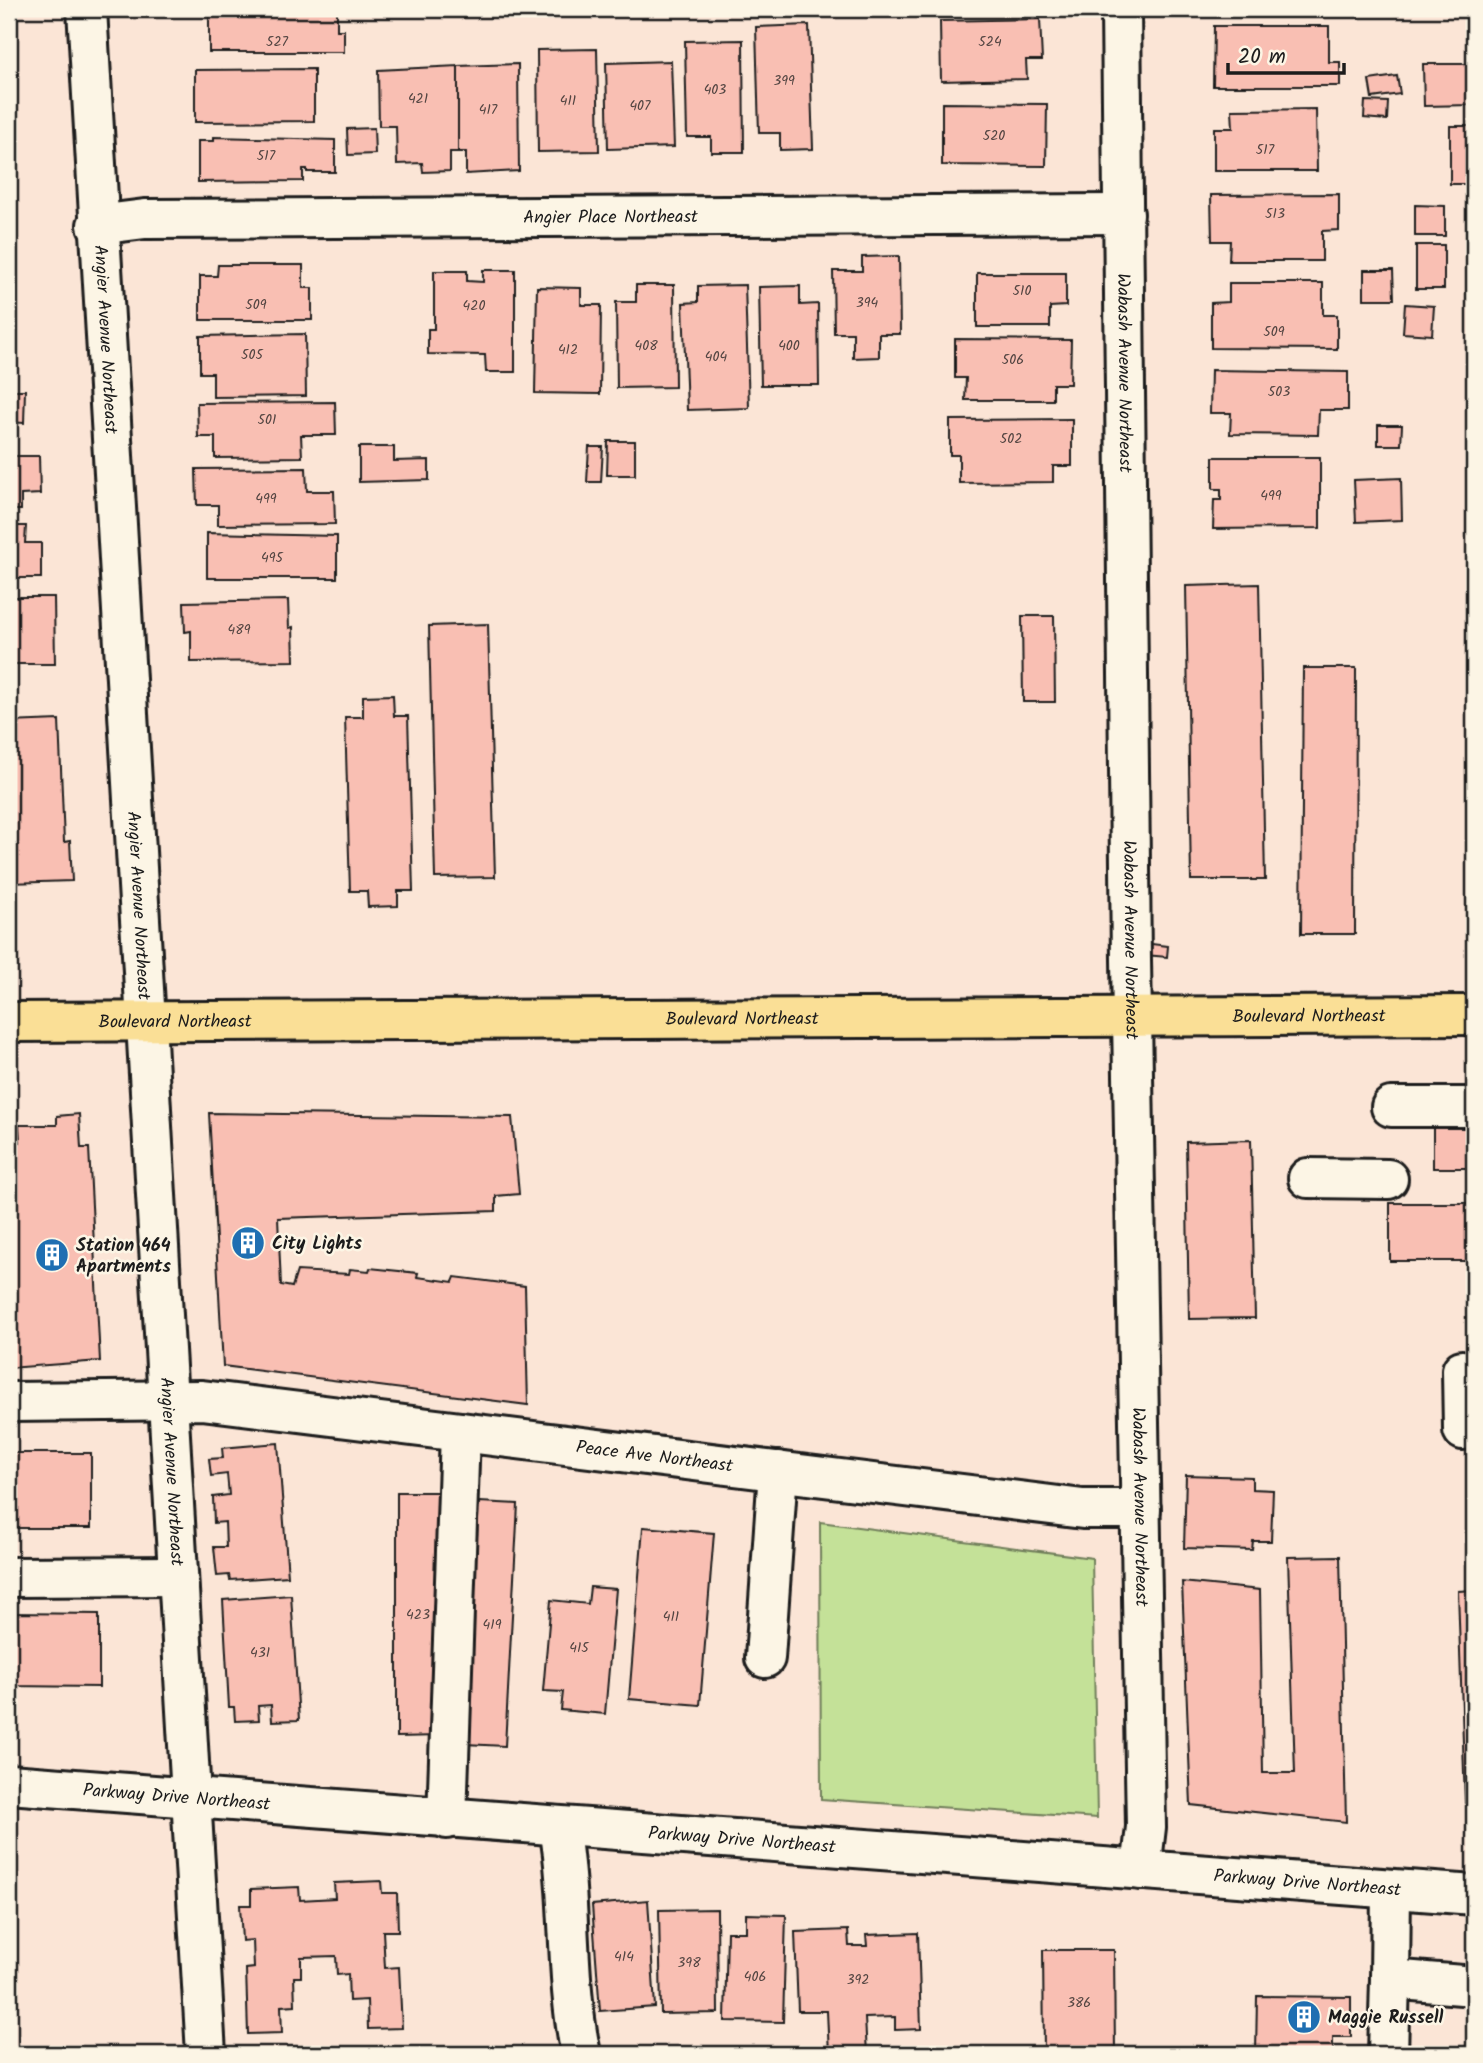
<svg xmlns="http://www.w3.org/2000/svg" width="1483" height="2063" viewBox="0 0 1483 2063" font-family="Kalam,sans-serif">
<style>
.green{fill:#c4e198;stroke:#707e5a;stroke-width:2}
.building{fill:#f9bfb3;stroke:#1c1c1c;stroke-width:2}
.lines{fill:none;stroke-linecap:round;stroke-linejoin:round}
.minor-casing{stroke:#1c1c1c;stroke-width:44}
.major-casing{stroke:#1c1c1c;stroke-width:44}
.minor{stroke:#fcf5e5;stroke-width:38}
.major{stroke:#fadf96;stroke-width:38}
.labels{text-anchor:middle;stroke-width:5;stroke-linejoin:round;paint-order:stroke}
.number-label{font-size:14px;fill:#534542}
.street-label{font-size:18px;fill:#1c1c1c;stroke:#fcf5e5}
.poi-label{font-size:18px;font-weight:bold;fill:#1c1c1c;stroke:#fcf5e5;text-anchor:start}
</style>
<rect width="100%" height="100%" fill="#fbe5d6"/>
<filter id="ink" filterUnits="userSpaceOnUse"><feTurbulence type="fractalNoise" baseFrequency=".0143" numOctaves="2"/><feDisplacementMap in="SourceGraphic" scale="14" xChannelSelector="R" yChannelSelector="G"/><feConvolveMatrix kernelMatrix="1 2 1 2 8 2 1 2 1" color-interpolation-filters="sRGB"/></filter>
<g filter="url(#ink)">
<!-- green -->
<path class="green" d="M820,1522l272,36 5,260 -276,-19z"/>
<!-- building -->
<path class="building" d="M209,9h128v21h7v22h-135z
M1040,19l2,41h-16l1,19 -86,2 -1,-60z
M809,25l4,124 -33,1v-17h-21l-3,-106z
M1214,26h115v36h11v24h-127z
M743,40l1,112h-33v-15h-24l-2,-96z
M597,49l2,102 -61,1 -1,-102z
M671,61l3,86 -66,2 -2,-86z
M518,64l1,107 -53,3v-22h-8v-86z
M1423,64h49v41l-48,1z
M458,66v86h-8v19l-27,1 -1,-9 -25,1 -1,-38h-17l-1,-56z
M314,69v52l-119,1v-52z
M1397,76l3,18 -28,4 -3,-18z
M1365,101l23,1 -1,18 -23,-2z
M942,103l105,1 -1,62 -104,-1z
M1316,109l1,62h-103v-43h19l-1,-18z
M9,121h3v40h-3z
M1450,126h24v58h-24z
M374,128l1,26 -27,1 -1,-26z
M214,137l121,3v32h-28v-3h-4v12l-105,1v-41h16z
M1339,194v36l-17,1v30h-93l1,-20h-18l-1,-46z
M1415,205l30,1v30h-30z
M1416,245h28v44h-28z
M9,255h4l2,33h-6z
M899,256l1,78h-21v23l-26,1v-25h-19l-1,-62h29v-14z
M218,265h85v23h9v32h-112v-44h17z
M483,270h32v102h-29l-1,-17 -57,-1v-25h6v-58h33v10l16,1z
M1364,270h29l1,29h-30z
M977,273h89v33l-16,1v20h-73z
M1229,283h94v32h14v34l-126,-1v-45l18,-1z
M636,285h38l1,102 -58,1 -1,-86h20z
M745,285l4,123 -62,2 -4,-107 15,-1v-16z
M800,286v19l18,-1 1,81h-58l-2,-98z
M537,287l44,1v17h20l-1,89 -65,-1z
M1405,304l29,2 -2,29 -29,-2z
M9,333h2l1,35h-3z
M305,334l1,62 -93,1v-24h-13v-37z
M955,339l116,1 -1,44h-17v16h-88l1,-22h-11z
M1211,370l137,2v38h-29l-1,25 -88,-1 1,-21h-21z
M9,390h16l-1,33 -14,-1v32z
M335,402l1,33h-35l1,22 -87,1v-21h-17l-1,-34z
M1072,419v47h-19v16l-94,1v-28h-9v-35z
M1378,425h24l-1,20h-23z
M608,441h27v34h-28z
M359,447h35v14l35,-1v20l-70,2z
M589,447h14l-2,35h-14z
M9,456h30l1,38 -19,1v15h-12z
M1213,457h107v71l-107,1 1,-29h7v-11h-8z
M306,468l1,23h27l1,33 -117,1v-20h-21l-1,-36z
M1401,478l1,42 -46,2 -2,-42z
M9,526h17l-1,17h16v35h-32z
M207,533l130,3v42h-130z
M1259,584l6,296h-74l-5,-294z
M9,597h45l1,67h-46z
M288,600l1,28 4,-1 1,34 -103,1v-31l-6,1 -1,-30z
M1022,616h32l1,86h-32z
M488,624l7,253 -60,1 -6,-252z
M1303,668h53l-1,266h-54z
M393,695l1,21h14l5,175h-15v15l-30,1 -1,-16h-17l-5,-174h18v-21z
M59,720l5,122 6,-1 2,40 -63,2v-161z
M1136,942l32,4 -1,11 -33,-3z
M209,1113l303,4 7,77 -23,2v15l-218,7 3,67 11,2 5,-16 52,3 1,-5 19,2 1,-3 48,5 -1,4 36,5 2,-5 70,9 3,119 -305,-39z
M79,1114l2,34h8l11,213 -91,7v-225l11,-1 -1,-17h38v-9z
M1433,1124h41v44h-41z
M1251,1140l4,178 -66,1 -3,-177z
M1390,1203h84v58h-84z
M278,1443l10,133 -58,4 -1,-5 -12,1 -3,-29h12l-1,-25 -11,1 -1,-26 16,-2 -2,-21 -16,2 -2,-17 14,-1 -1,-10z
M9,1453h82v75h-82z
M1186,1475l66,2v12l21,1 -2,51h-18l-1,9 -68,-2z
M397,1492h41l1,244 -42,1z
M479,1502l39,2 -13,242 -40,-2z
M643,1527l71,6 -14,172 -71,-6z
M1340,1556l6,266 -155,-17 -9,-223 78,8 3,183h32l-7,-216z
M590,1587l26,2 -11,125 -44,-4 2,-18 -20,-1 8,-91 37,4z
M1474,1590v212l-9,1 -7,-212z
M291,1595l8,125 -27,1 -1,-16 -13,1 1,14 -24,1 -1,-14h-5l-6,-107z
M9,1613l90,1v73l-90,-1z
M381,1881l1,12h15l1,38h-15l2,37 14,-1 3,61 -34,1 -1,-29 -18,1 -1,-27 -11,1 -1,-19 -35,1v20h-7l1,28 -14,1 1,27 -34,1 -2,-65 8,-1 -1,-28 -11,1 -2,-36h11v-16l48,-2 1,13 35,-2 -1,-15z
M648,1900l7,107 -55,4 -8,-106z
M717,1909l1,104 -57,1 -2,-104z
M746,1914l40,1 -3,107 -58,-1 2,-89h19z
M848,1930l1,16h18l-1,-11 52,-2 3,96 -26,1v-13l-30,1 2,36h-38l-2,-43h-29l-3,-79z
M1043,1950h71l1,104h-71z
M1257,1996l94,1v40h-18v17h-77z"/>
<g class="lines">
<!-- minor casing -->
<g class="minor-casing">
<g id="minor">
<path id="s1" d="M87,9l119,2045"/>
<path id="s2" d="M1121,9l10,951 15,867 -5,43"/>
<path id="s3" d="M97,225l48,-6 979,-5"/>
<path d="M1391,1107h83"/>
<path d="M1308,1178l80,1"/>
<path d="M1462,1370l1,60"/>
<path id="s4" d="M9,1402l193,-2 881,109h58"/>
<path d="M9,1577l169,-1"/>
<path d="M765,1658l13,-187"/>
<path id="s5" d="M9,1784l1465,111"/>
<path d="M447,1819l13,-387"/>
<path d="M559,1827c13,75 6,153 22,227"/>
<path d="M1391,1889l-1,90 84,7"/>
<path d="M1388,2054l2,-75"/>
</g>
</g>
<!-- major casing -->
<g class="major-casing">
<g id="major">
<path id="s6" d="M9,1022l1465,-7"/>
</g>
</g>
<!-- minor -->
<use href="#minor" class="minor"/>
<!-- major -->
<use href="#major" class="major"/>
</g>
</g>
<!-- icons -->
<defs>
<g id="building-disc" transform="scale(1.75)"><circle r="9.5" fill="#1f6fb2" stroke="#fcf5e5"/><path d="M-4-6H4V6H1V3H-1V6H-4ZM-2.5-4.3h1.7v1.8h-1.7ZM.8-4.3h1.7v1.8H.8ZM-2.5-1h1.7V.8h-1.7ZM.8-1h1.7V.8H.8Z" fill="#fff"/></g>
</defs>
<g fill-rule="evenodd">
<use href="#building-disc" x="248" y="1243"/>
<use href="#building-disc" x="52" y="1255"/>
<use href="#building-disc" x="1304" y="2017"/>
</g>
<g class="labels">
<!-- number labels -->
<g class="number-label">
<text x="277" y="46">527</text>
<text x="990" y="46">524</text>
<text x="784" y="85">399</text>
<text x="715" y="94">403</text>
<text x="418" y="103">421</text>
<text x="568" y="105">411</text>
<text x="640" y="110">407</text>
<text x="488" y="114">417</text>
<text x="994" y="140">520</text>
<text x="1265" y="154">517</text>
<text x="266" y="160">517</text>
<text x="1275" y="218">513</text>
<text x="1022" y="295">510</text>
<text x="867" y="307">394</text>
<text x="256" y="309">509</text>
<text x="474" y="310">420</text>
<text x="1274" y="336">509</text>
<text x="646" y="350">408</text>
<text x="789" y="350">400</text>
<text x="568" y="354">412</text>
<text x="252" y="359">505</text>
<text x="716" y="361">404</text>
<text x="1013" y="364">506</text>
<text x="1279" y="396">503</text>
<text x="267" y="424">501</text>
<text x="1011" y="443">502</text>
<text x="1271" y="500">499</text>
<text x="266" y="503">499</text>
<text x="272" y="562">495</text>
<text x="239" y="634">489</text>
<text x="418" y="1619">423</text>
<text x="671" y="1621">411</text>
<text x="492" y="1629">419</text>
<text x="579" y="1652">415</text>
<text x="260" y="1657">431</text>
<text x="624" y="1961">414</text>
<text x="689" y="1967">398</text>
<text x="755" y="1981">406</text>
<text x="858" y="1984">392</text>
<text x="1079" y="2007">386</text>
</g>
<!-- street labels -->
<g class="street-label">
<text dy="6" stroke="none"><textPath href="#s3" startOffset="514">Angier Place Northeast</textPath></text>
<text dy="6" stroke="none"><textPath href="#s1" startOffset="331">Angier Avenue Northeast</textPath></text>
<text dy="6" stroke="none"><textPath href="#s2" startOffset="364">Wabash Avenue Northeast</textPath></text>
<text dy="6" stroke="none"><textPath href="#s1" startOffset="898">Angier Avenue Northeast</textPath></text>
<text dy="6" stroke="none"><textPath href="#s2" startOffset="931">Wabash Avenue Northeast</textPath></text>
<text dy="6" stroke="none"><textPath href="#s6" startOffset="1300">Boulevard Northeast</textPath></text>
<text dy="6" stroke="none"><textPath href="#s6" startOffset="733">Boulevard Northeast</textPath></text>
<text dy="6" stroke="none"><textPath href="#s6" startOffset="166">Boulevard Northeast</textPath></text>
<text dy="6" stroke="none"><textPath href="#s4" startOffset="649">Peace Ave Northeast</textPath></text>
<text dy="6" stroke="none"><textPath href="#s1" startOffset="1465">Angier Avenue Northeast</textPath></text>
<text dy="6" stroke="none"><textPath href="#s2" startOffset="1498">Wabash Avenue Northeast</textPath></text>
<text dy="6" stroke="none"><textPath href="#s5" startOffset="168">Parkway Drive Northeast</textPath></text>
<text dy="6" stroke="none"><textPath href="#s5" startOffset="735">Parkway Drive Northeast</textPath></text>
<text dy="6" stroke="none"><textPath href="#s5" startOffset="1302">Parkway Drive Northeast</textPath></text>
</g>
<!-- poi labels -->
<g class="poi-label">
<text x="272" y="1249">City Lights</text>
<text x="76" y="1251">Station 464<tspan x="76" dy="21">Apartments</tspan></text>
<text x="1328" y="2023">Maggie Russell</text>
</g>
</g>
<!-- margin -->
<rect width="1483" height="2063" fill="none" stroke="#fcf5e5" stroke-width="35"/>
<rect x="18" y="18" width="1448" height="2028" fill="none" stroke="#1c1c1c" stroke-width="2.5" filter="url(#ink)"/>
<!-- scale -->
<path d="M1228 63v10h116v-10" fill="none" stroke="#1c1c1c" stroke-width="3.5"/>
<text x="1238" y="63" font-size="21" fill="#1c1c1c" stroke="#fcf5e5" stroke-width="5" paint-order="stroke">20 m</text>
</svg>
